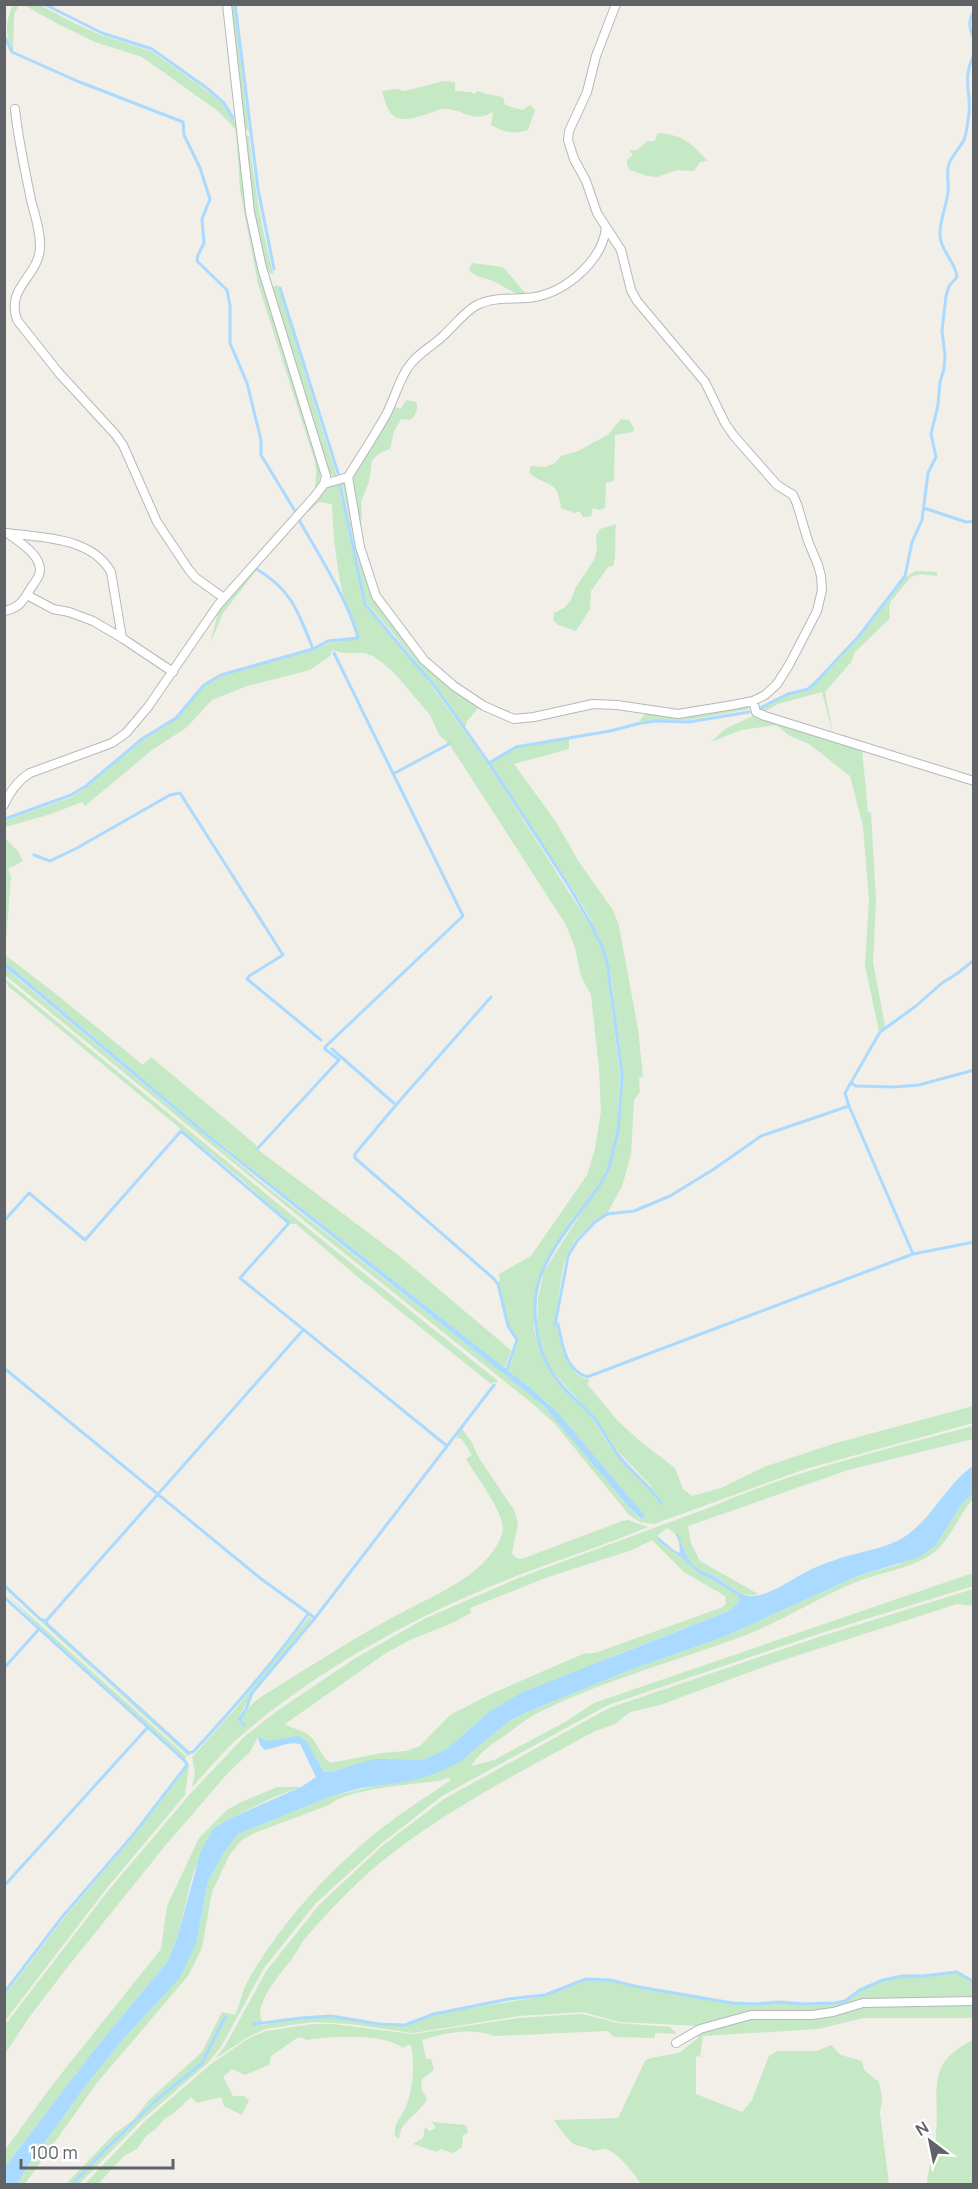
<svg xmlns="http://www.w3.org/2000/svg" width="978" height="2189" viewBox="0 0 978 2189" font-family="Manrope,sans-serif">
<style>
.green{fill:#c5e8c5;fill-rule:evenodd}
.water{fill:#aadaff}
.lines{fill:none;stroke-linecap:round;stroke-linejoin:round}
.stream{stroke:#aadaff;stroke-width:3}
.minor-casing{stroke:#b5b8bc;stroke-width:10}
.minor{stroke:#fff;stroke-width:8}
</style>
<rect width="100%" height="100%" fill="#f1efe8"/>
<!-- green -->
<path class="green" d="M13,5h6l-5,9 -1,38c-8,-19 -8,-29 0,-47z
M24,5h16l34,18 27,12 50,16 56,40 16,13 14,20 14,114 70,235 -2,10 -4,8 1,-18 -1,-11 -57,-178 -18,-94 -4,-60 -18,-19 -76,-54 -47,-15 -37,-18z
M230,5h4l15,126 -6,-4z
M444,81l11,1v9l16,1 3,2 4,-3 8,3 17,3 2,8 17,5 8,-5 5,5 -7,20c-14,5 -25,2 -37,-5l2,-13c-20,11 -26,0 -44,-3 -6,-2 -13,2 -19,4 -30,10 -40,11 -48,-22l15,-2 8,2z
M661,133c26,4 29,10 47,28l-8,1 -6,9 -17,-1 -20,7 -10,-1 -17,-6 -3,-5v-5l6,-5 -4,-5h8l11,-9h7l2,-7z
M244,136h5c5,47 12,93 25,139l-4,-2 -4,-7 -12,-54z
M472,263l31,4 24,28c-14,1 -24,-11 -37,-15 -8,-3 -16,-3 -21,-11z
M278,285l59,192 -7,-3 -58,-184 2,-4z
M406,400l10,2c3,6 -1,15 -6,18l-9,-1 -7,12 -4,18 -12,5 -6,7 -3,21 -8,19 1,18 -4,4 -8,-46 42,-71 9,3z
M621,419l8,1 5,8 -1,4 -18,3 -1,46 -8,2 -1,25 -6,2 -6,-2 -2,8 -8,1 -4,-6 -4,2 -14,-5c-4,-30 -13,-20 -32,-35l2,-7 14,1 10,-4 6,-7 17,-5 31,-17z
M338,482l26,122 27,30 42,54 55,76 103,163 11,22 5,19 13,108 -3,55 -9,36 -8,15 -58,87 -6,23 -2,38 10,30 7,14 41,44 16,26 15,19 25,24 12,17h3l-13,-19 -39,-41 -17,-27 -41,-45 -7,-12 -9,-30 1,-32 6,-27 66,-103c13,-41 13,-84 8,-127 -4,-30 -3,-65 -15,-94 -13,-35 -35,-65 -56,-95 -19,-29 -38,-59 -57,-89l26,-15 53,-9v10l-55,15 42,58 23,40 34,48 6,16 19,103 5,47 -4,2 1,14 -6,8 -3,55 -9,31 -14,26 -14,9 -19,19 -9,17 -3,10 -9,58 3,1c4,21 9,49 33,54l-3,4 31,37 23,21 34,26 8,21 9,7 29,-8 43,-21 72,-24 137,-37v17l-168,46 -151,55 -14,-2 -11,-7 -74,-91 -22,-20 -214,-171 -314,-258v-7l256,214 273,215 18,17 77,93 11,12 4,-3 -97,-114 -40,-33 4,-6 7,-21 -9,-16 -11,-43 2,-3 -1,-6 32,-18 56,-81 8,-26 6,-38 -2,-43 -8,-73 -10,-19 -6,-28 -9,-23 -116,-180 -11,-10 -9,-20 -34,-40 -12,-11 -11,-8 -8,-3h-22l-11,-3 -2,6 -20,14 -63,16 -35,14 -26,28 -34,22 -67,56 -3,-4 -31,12 -46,13v-6l67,-24 15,-10 55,-46 35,-23 28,-32 17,-10 91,-26 16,-7 29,-5c-2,-13 -10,-23 -13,-35 -8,-32 -12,-66 -13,-99l-13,-2 -19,17 25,-31z
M342,483l4,1 17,87 13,31 46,61 57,44 -12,14 -2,7 -30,-42 -43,-54 -26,-30z
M297,518l1,3 -43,49 1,1 -33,42 -13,31 9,-35z
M616,524c-2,15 1,28 -3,42l-5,1 -17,24 -1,18 -14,22 -18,-6 -5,-5 1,-7 10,-5 7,-8 5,-13 18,-27 3,-9 -1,-15 4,-7z
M915,571l22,1v4l-16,-2 -10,3 -20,24 -2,6 1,11 -36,35 -2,8 -27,31 8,43 -11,-43 -44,12 -14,8 -4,-3 28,-14 20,-5 8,-6 44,-47 46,-60z
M746,706l4,3 -61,11 -50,1 6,-7 34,2z
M755,715l107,34 6,63 3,1 5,87 -3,62 12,64 -6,5 -14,-66 4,-65 -6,-74 -13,-50 -41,-32 -19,-8 -14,-11 -35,5 -30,12 14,-13z
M5,838l12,12 6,11 -15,8 3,7 -6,79 51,39 87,71 8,-8 104,87 2,5 141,106 113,95 -6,18 -285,-224 -209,-177 -6,-4z
M4,978l312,257 182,146 -2,2 -3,-1 -2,2 -132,-106 -63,-54h-5l-51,-46 -232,-192z
M973,1426v13l-125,31 -160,56 3,17 9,18 58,33c-3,1 -7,2 -10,1 -11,-1 -23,-13 -33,-19 -7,-4 -15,-3 -22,-10 -13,-14 -7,-28 -26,-38l-10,8 1,5 23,16 19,17 13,6 24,15 3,6 -11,10 -118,46 -122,55 -42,37 -24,11 -23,1 -76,11 -18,-31h-37l-11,-4 -8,15 -23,22 -62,72 -99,123 -36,47 -25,38v-29l103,-134 82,-97 55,-58 32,-25 77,-52 72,-41 95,-41 190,-70c84,-37 174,-57 262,-81zM652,1540l32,32 41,24 1,7 -3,4 -128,46 -12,1 -90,39 -43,22 -30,31 -14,5 -24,2 -51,10c-9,-4 -13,-19 -20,-26 -8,-8 -17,-7 -26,-13l101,-71 26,-14 38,-15 21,-11 -1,-5 78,-31 84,-27z
M462,1429l9,12 8,17 35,52 4,13 -6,30 4,5 6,1 100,-38 6,-1 20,7c-52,22 -107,38 -159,60 -84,35 -177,87 -246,147 -19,16 -34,35 -51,53l3,-14 -3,-16 44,-49 73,-91 3,2 -61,75 -14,27 5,4 2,-2 -4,-3 7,-11 11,-10c43,-27 86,-55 130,-79 30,-17 71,-33 95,-57 8,-8 20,-24 20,-35 -1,-18 -27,-52 -37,-69l6,-4 -10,-16 -6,-1z
M973,1493v6c-15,17 -22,40 -40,54 -22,16 -52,19 -77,29 -37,15 -72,38 -110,53 -69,26 -146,46 -212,80 -11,6 -20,14 -30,21 -13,9 -23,15 -33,30l23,-6 71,-38 29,-19 379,-130v13l-155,48 -210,71 -166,91 -61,48 -65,59 -52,65 -42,77 -13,17 -66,57 -64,65h-4l29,-31 56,-54 43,-36 23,-45 -1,-1 -24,45 -42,36 -57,54 -30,32h-6l48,-50 20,-15 15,-19 53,-48 20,-40 13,3c6,-13 7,-25 15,-38 31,-53 75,-102 122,-141 25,-21 53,-38 79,-56l-3,-2 -9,3c-25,3 -93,8 -110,24l-75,28 -12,7 -12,14 -18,38 -10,56 -14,28 -92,108 -71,100h-8l12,-20 58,-80 38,-47 55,-59 20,-56 8,-41 17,-30 13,-17 91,-37 54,-13 77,-22 49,-41 18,-9 103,-42 96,-34 129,-59 42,-12 39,-20 25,-40z
M4,1587l36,34 6,1 55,54 89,78 -2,2 -183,-167z
M973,1589v17l-16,-2 -183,59 -114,42 -30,7 -15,12 -20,7c-73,40 -150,79 -215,132 -28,23 -53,50 -77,78 -4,6 -7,13 -12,19 -11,14 -40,47 -28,63l-9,1 9,1 21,-5 47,-3 48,8h26l29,-11 111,-18 41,-16h24l23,7 99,16 24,2 24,-2 23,2 32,-1 10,-2 15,-12 23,-9 20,-4h19l35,-5 16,11v14l-108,2 -23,8 -142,19 -81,-4 -36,-10 -64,4 -106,17 -63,-9 -37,-2 -48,7 -17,8 -33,22 10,-13 42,-76 52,-65 63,-59 62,-47 165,-91 210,-71z
M5,1593l182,164 -3,2 -144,-131z
M189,1765l-4,30 -79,94 -101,132v-26l60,-78 69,-81z
M277,1787h24l-27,10 -43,21 -18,11 -20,45 -16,64 -9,23 -73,88 -90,118v-17l48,-66 108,-135 6,-43 32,-68 28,-28 12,-7z
M973,2002v16h-110l-45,11 -115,7 -3,21 -4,-1v38l46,18 10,-12 17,-44 9,-5h39l14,-6 10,10 21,6 2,9 15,12 3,16 -2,15 9,71h-248c-6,-9 -25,-35 -37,-35 -3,0 -6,1 -10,2 -7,-4 -11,-4 -18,-6 -5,-1 -19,-20 -22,-25l64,-2 27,-57 5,-3 29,-5 20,-16 -8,-1 60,-19 61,-1 51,-12z
M582,2014l36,9 52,4 7,7 -22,-1v5l-41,-1 -6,-6 -114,5c-22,-9 -49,-3 -72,4l4,19h5l3,11 -13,10 1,10 5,9c-8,16 -27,21 -28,40l-4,-3c-2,-13 7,-19 11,-30 7,-17 9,-43 5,-61h-4l-4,3c-19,-15 -72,-12 -97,-8l-4,-3 -5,1 -26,18 -2,9 -24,10 -13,-6 -9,8 10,19h11l5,4 -7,15 -18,-9 -3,-9 -24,6 -6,-6 -17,16 -10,6 -7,9 -11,8 -9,13 -13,7 -26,28h-13l60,-63 66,-57 38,-26 17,-7 47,-7h20l80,10 106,-16z
M973,2040v144h-46c1,-17 8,-33 9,-49 4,-43 -12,-72 37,-95z
M432,2122l34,3 2,8 -5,2 -1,12 -9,6 -13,-4 -3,3 -24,-8 10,-6 2,-11 5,4 6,-3z"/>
<!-- water -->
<path class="water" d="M5,963l6,4 209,177 313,246 24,22 88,104 -4,3 -12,-12 -85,-101 -337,-269 -190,-160 -12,-9z
M973,1466v27l-12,12 -25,40 -17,12 -64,20 -129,59 -96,34 -103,42 -18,9 -49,41 -26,12 -24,7 -49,7 -32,9 -91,37 -13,17 -17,30 -12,62 -16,35 -55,59 -38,47 -58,80 -12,20h-12v-17l90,-118 73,-88 9,-23 24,-87 12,-22 18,-11 70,-31 15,-10 -16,-33c-11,-3 -23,4 -35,6l-5,-5 -2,-8 11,4 29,-5 8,5 18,31 10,-1 41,-12 48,1 24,-11 42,-37 34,-20 206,-81 11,-10 -3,-6 -24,-15 -13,-6 -19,-17 -23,-16 -1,-5 18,15 5,2 -1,-11 -3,-7 1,-2c5,9 6,19 13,28 7,11 16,10 26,16 9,6 22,17 32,19 19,2 42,-16 58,-24 9,-5 19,-9 29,-12 26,-10 54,-10 76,-28 24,-19 37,-49 62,-66z"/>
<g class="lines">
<!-- stream -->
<path class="stream" d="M44,4l58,29 50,16 56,40 16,14 9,15
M235,4l23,185 16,80
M974,11c-6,10 -5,17 0,28
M4,35l8,17 65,29 106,41 1,13 16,33 10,31 -8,20 2,24 -6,12 -1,6 30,29 3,16v37l17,40 14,57v15l34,56
M280,288l58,185
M340,484l25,120 70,83 54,76 81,125 22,38 11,23 5,18 14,109 -4,55 -9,37 -8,15c-19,28 -44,55 -58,87 -15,33 -8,84 16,112 10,13 24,23 35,36 9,12 15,26 25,38 13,17 31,29 42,47
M924,508l42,14 8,-1
M255,568c37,22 43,43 58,81
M760,708l28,-14 20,-5 7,-6 44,-47 46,-60 7,-34 10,-22 6,-47 8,-16 -5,-23 7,-29 2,-23 4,-13 1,-13 -3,-25 4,-35 3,-10 8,-9c-1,-15 -16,-25 -17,-41 -1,-15 7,-30 8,-45 1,-8 -2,-20 1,-27 3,-9 11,-16 15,-24 3,-8 4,-18 5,-27 2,-22 -7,-35 5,-58
M489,763l27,-16 94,-16 31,-8 15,-2 33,1 60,-10
M393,774l56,-30
M5,819l66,-24 15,-9 56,-47 34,-21 28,-33 17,-10 92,-26 15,-8 30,-3c-9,-36 -40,-85 -59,-118
M34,855l16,6 27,-13 93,-53 10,-2 103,162 -34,21 -2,3 74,61
M332,1049l64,56 -41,49v4l138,120 5,6 10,42 9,14 -10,29
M851,1083l5,3 38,1 25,-2 55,-15
M396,1105l95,-108
M849,1106l-4,-13 35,-61 36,-26 26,-23 16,-10 16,-13
M257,1149l82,-89 -14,-11v-2l138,-131 -129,-263
M4,1221l25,-28 56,47 96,-109 108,92 -49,55 207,168
M558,1324c4,20 7,46 29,53l326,-123 61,-12
M555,1325l13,-69 9,-15 18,-19 12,-8 27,-3 36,-15 44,-27 47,-33 88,-30 64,148
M4,1368l256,210 55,40
M4,1585l36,34 6,2 1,3 142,129 4,-1c40,-43 80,-89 115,-138
M4,1597l181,164 2,4 -54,70 -70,81 -59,77
M46,1621l257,-291
M4,1668l35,-39
M244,1725l-5,-5 7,-11 6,-16 63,-75 179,-233
M4,1886l144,-159
M254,2024l47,-6 30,-2 48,8 26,1 29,-11 75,-15 36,-4 41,-16 24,1 24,6 98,17 24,1 24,-2 23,2 32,-1 10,-2 15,-11 23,-10 20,-4h19l35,-4 17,10
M73,2184l30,-32 56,-54 43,-35 23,-46"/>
<!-- minor casing -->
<g class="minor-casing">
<path id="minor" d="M15,109c3,30 10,61 16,91 4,16 10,32 9,49 -3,29 -34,38 -23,71l42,53 56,61 8,11 34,77 32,48 7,8 28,20
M348,477l12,70 16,49 48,64 30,26 30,20 30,13 20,-2 59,-13 24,1 61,9 55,-9 20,-4 12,-6 12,-11 12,-19 28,-54 5,-21 -1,-14 -3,-11 -10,-24 -11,-37 -4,-9 -16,-10 -43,-49 -9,-13 -20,-41 -68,-81 -6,-11 -10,-40 -24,-37 -11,-32 -12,-22 -6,-19 1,-9 18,-39 9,-36 20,-52
M324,484l24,-7c13,-21 26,-41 38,-62 8,-15 12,-32 21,-46 9,-15 25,-22 37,-34 11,-10 20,-23 33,-30 17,-9 40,-5 58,-8 32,-6 68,-37 71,-70
M7,533c36,5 84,4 104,39l11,66
M27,595l26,14 16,3 24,9 29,17 51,34
M4,611c14,-3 18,-8 25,-20 3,-5 8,-11 10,-16 6,-17 -18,-32 -29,-40
M753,701l3,11 9,4 209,65
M4,805c6,-14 13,-24 26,-32l82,-30 14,-10 22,-26 70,-102 97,-109 9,-12 2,-8 -64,-208 -12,-56 -23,-208
M676,2043l24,-14 51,-14h61l21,-3 30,-9 111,-2"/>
</g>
<!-- minor -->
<use href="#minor" class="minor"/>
</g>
<!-- border -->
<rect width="978" height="2189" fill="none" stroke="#5f6368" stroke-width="12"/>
<!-- north arrow -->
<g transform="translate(930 2141) rotate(328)" stroke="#ffffff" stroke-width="4.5" paint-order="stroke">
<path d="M0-4.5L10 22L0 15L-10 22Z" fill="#5f6368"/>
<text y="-9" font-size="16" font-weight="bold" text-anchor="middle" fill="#5f6368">N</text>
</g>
<!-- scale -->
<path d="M21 2159v9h152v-9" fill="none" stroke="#5f6368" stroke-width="3"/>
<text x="30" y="2159" font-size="18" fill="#5f6368" stroke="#ffffff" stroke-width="4.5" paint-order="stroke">100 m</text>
</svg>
